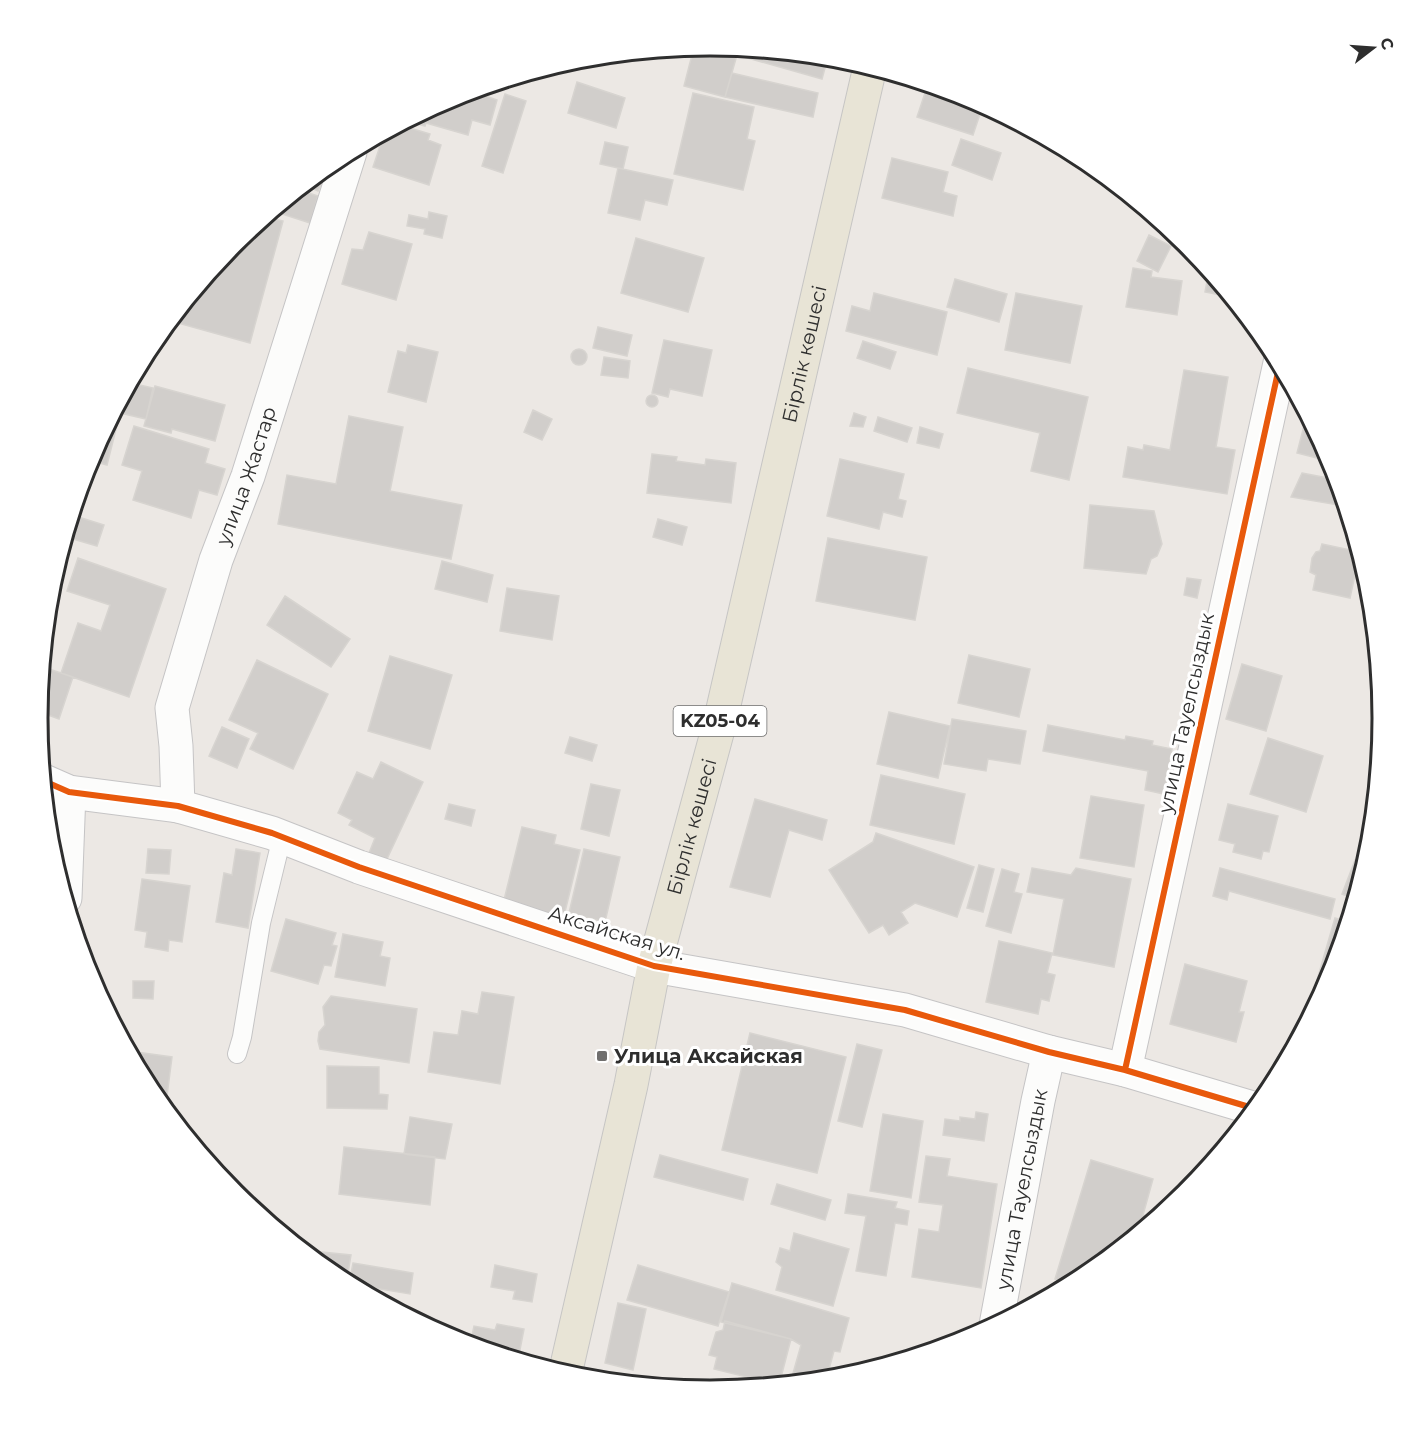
<svg xmlns="http://www.w3.org/2000/svg" width="1421" height="1437" viewBox="0 0 1421 1437" font-family="Montserrat,sans-serif">
<style>
.building{fill:#d1cecb;stroke:#d7d4d0;stroke-width:1.5}
.lines{fill:none;stroke-linecap:round;stroke-linejoin:round}
.lane-casing{stroke:#c5c4c5;stroke-width:20}
.street-casing{stroke:#c5c4c5;stroke-width:35}
.secondary-casing{stroke:#c5c4c5;stroke-width:35}
.primary-casing{stroke:#c6c5c4;stroke-width:35}
.lane{stroke:#fcfcfb;stroke-width:18}
.street{stroke:#fcfcfb;stroke-width:33}
.secondary{stroke:#fcfcfb;stroke-width:33}
.primary{stroke:#e8e4d6;stroke-width:33}
.cycleway-casing{stroke:#fff;stroke-width:10}
.cycleway{stroke:#e8590c;stroke-width:6}
.poi-dot{fill:#706f6e;stroke:#fff;stroke-width:2}
.labels{text-anchor:middle;stroke-width:6;stroke-linejoin:round;paint-order:stroke}
.shield{fill:#fff;stroke:#6d6d6d;stroke-width:1.5}
.shield-label{font-size:18px;font-weight:bold;fill:#2e2e2e}
.street-label{font-size:20px;fill:#2e2e2e;stroke:#fff}
.poi-label{font-size:20px;font-weight:bold;fill:#2e2e2e;stroke:#fff;text-anchor:start}
.rim{fill:none;stroke:#2e2e2e;stroke-width:3}
</style>
<rect width="100%" height="100%" fill="#ece8e4"/>
<!-- building -->
<path class="building" d="M711,46l117,11 -6,22 -85,-24 -12,42 -41,-11 10,-39z
M732,73l86,20 -5,24 -88,-20z
M577,82l48,16 -9,30 -48,-15z
M928,85l40,12v2l-41,-9z
M471,91l26,9 -7,25 -18,-5 -4,15 -42,-12 -1,3 -18,-5 46,-24z
M693,93l61,14 -7,32 8,2 -12,49 -69,-16z
M925,93l56,18 -8,24 -56,-18z
M505,94l21,7 -23,72 -21,-7z
M400,125l30,9 -2,6 13,5 -12,40 -56,-18 11,-33z
M961,139l40,14 -9,27 -40,-15z
M605,142l23,5 -5,22 -23,-5z
M892,158l56,14 -5,20 14,4 -4,20 -71,-18z
M618,168l55,12 -6,25 -22,-5 -5,20 -32,-7z
M317,175l7,3 -6,13 -13,-6z
M299,190l19,6 -8,27 -37,-12z
M429,212l18,4 -5,22 -18,-4 1,-5 -18,-3 2,-11 19,4z
M266,217l17,4 -33,122 -72,-20 4,-17 53,-64z
M369,232l43,12 -16,56 -54,-16 10,-35 11,1z
M1149,235l22,11 -13,26 -21,-11z
M636,238l68,20 -16,54 -67,-19z
M1133,268l19,3 -1,6 31,4 -5,34 -51,-8z
M1209,271l22,26 -26,-5z
M955,279l52,15 -8,28 -52,-15z
M874,293l73,19 -10,43 -91,-24 6,-25 18,5z
M1016,293l66,13 -12,57 -65,-13z
M598,327l34,8 -5,21 -34,-8z
M664,340l48,10 -10,46 -32,-7 -2,8 -16,-4z
M863,341l33,11 -6,17 -33,-11z
M408,345l30,7 -12,50 -38,-10 10,-41 8,2z
M571 357a8 8 0 1 1 16 0a8 8 0 1 1-16 0Z
M604,357l26,4 -2,17 -27,-3z
M968,368l120,29 -19,83 -38,-9 9,-38 -83,-20z
M1184,370l44,7 -12,70 19,3 -8,44 -104,-17 5,-30 15,3 1,-5 26,5z
M131,383l22,5 -7,31 -26,-6 -13,52 -18,-5z
M155,386l70,19 -10,36 -43,-12 -1,4 -27,-7z
M646 401a6 6 0 1 1 12 0a6 6 0 1 1-12 0Z
M533,410l19,9 -10,21 -18,-8z
M854,413l12,4 -3,10 -13,-1z
M1307,414l25,47 1,1 -36,-9z
M349,416l54,11 -13,64 72,14 -11,54 -173,-35 9,-49 49,9z
M878,417l34,11 -5,14 -33,-11z
M134,426l75,23 -4,14 20,6 -8,26 -18,-5 -8,28 -58,-18 9,-29 -20,-6z
M920,427l23,7 -4,14 -22,-5z
M652,454l25,3 -1,4 29,4 1,-6 30,4 -5,40 -84,-10z
M840,459l64,15 -6,25 8,2 -4,16 -19,-5 -4,17 -52,-13z
M1302,473l36,7 7,22 -1,4 -53,-9z
M1090,505l64,6 8,33 -5,12 -6,3 -5,15 -62,-6z
M72,515l32,10 -7,21 -31,-9z
M658,519l29,8 -5,18 -29,-8z
M828,538l99,19 -12,63 -99,-19z
M1322,544l38,8 -10,46 -37,-8 3,-15 -6,-3 2,-14 4,-6 4,-1z
M78,558l88,31 -37,108 -68,-24 17,-50 23,8 9,-26 -43,-14z
M442,561l51,14 -6,27 -52,-13z
M1187,578l14,2 -4,18 -13,-3z
M507,588l52,8 -7,44 -52,-9z
M285,596l65,43 -19,28 -64,-42z
M969,655l61,14 -11,48 -61,-14z
M390,656l62,19 -22,74 -62,-18z
M257,660l71,34 -35,75 -43,-20 8,-16 -29,-13z
M1242,664l40,12 -16,55 -40,-12z
M43,667l30,10 -14,42 -19,-7 6,-18 -6,-2z
M889,712l61,14 -12,52 -61,-14z
M952,719l74,12 -6,33 -32,-5 -2,12 -42,-7z
M1048,725l77,15 1,-4 27,5 -1,4 20,4 -8,45 -19,-4 3,-19 -105,-20z
M222,727l27,12 -12,29 -28,-12z
M570,737l27,8 -5,16 -27,-8z
M1268,738l55,18 -17,56 -56,-18z
M381,762l42,20 -37,79 -17,-8 6,-15 -26,-13 3,-5 -14,-7 19,-41 16,7z
M881,775l84,19 -11,50 -84,-19z
M591,784l29,6 -11,46 -28,-7z
M1091,796l53,9 -10,62 -54,-9z
M755,799l72,21 -5,20 -33,-10 -19,67 -40,-10z
M449,804l26,6 -4,16 -26,-7z
M1228,804l50,12 -9,36 -6,-1 -2,8 -28,-7 2,-8 -16,-4z
M522,827l34,8 -2,9 26,6 -17,70 -60,-16z
M876,833l98,34 -17,50 -42,-14 -14,9 7,11 -19,12 -6,-10 -14,8 -40,-63 44,-28z
M148,849l23,1 -2,24 -23,-1z
M236,849l24,4 -12,75 -32,-6 8,-49 8,2z
M584,849l36,8 -15,65 -36,-9z
M1355,860l11,5 -11,34 -13,-5z
M979,865l15,4 -11,43 -16,-4z
M1032,868l39,7 5,-7 55,11 -17,88 -61,-12 11,-56 -37,-7z
M1220,868l115,31 -5,20 -101,-28 -2,9 -14,-4z
M1002,869l17,5 -5,18 8,2 -11,39 -25,-7z
M142,879l48,7 -8,56 -13,-2 -1,11 -23,-4 2,-15 -12,-2z
M1335,918l14,4 -21,62 -11,-4z
M286,919l50,14 -4,12 5,1 -6,20 -7,-1 -6,19 -47,-13z
M343,934l40,8 -3,14 10,2 -5,28 -50,-9z
M999,941l53,12 -5,20 8,2 -6,26 -8,-2 -3,15 -52,-12z
M1185,964l62,17 -8,31h5l-8,30 -66,-18z
M133,981h21l-1,18 -20,-1z
M482,992l32,5 -14,87 -72,-12 6,-40 24,3 4,-24 16,3z
M331,996l86,13 -8,54 -89,-14 -2,-8 1,-9 6,-7 -2,-18z
M750,1033l96,24 -29,116 -95,-23z
M857,1044l25,6 -20,77 -24,-6z
M129,1051l43,6 -6,47 -6,-1 -9,-11z
M327,1066l52,1v27l9,1 -1,14 -60,-1z
M976,1112l12,2 -4,27 -41,-6 2,-16 15,2v-4l15,2z
M883,1114l40,7 -12,77 -41,-7z
M410,1117l42,7 -7,35 -41,-5z
M344,1147l91,10 -5,48 -91,-11z
M660,1155l88,24 -5,21 -89,-23z
M926,1156l24,3 -3,17 50,8 -16,104 -69,-11 7,-48 20,3 4,-27 -24,-3z
M1091,1160l62,19 -10,36 14,4 -73,59 -11,6 -18,-5z
M777,1184l54,16 -6,20 -54,-16z
M848,1194l49,8 -2,6 14,3 -2,14 -12,-2 -9,53 -30,-5 10,-55 -21,-3z
M794,1233l55,16 -16,57 -57,-16 6,-23 -6,-5 4,-14 10,3z
M302,1250l49,5 -3,18 -20,-2z
M353,1263l60,10 -3,21 -61,-10z
M495,1265l42,9 -5,28 -19,-3 2,-8 -24,-4z
M638,1265l91,27 -11,34 -91,-26z
M732,1283l117,35 -9,34 -6,-1 -8,29 -36,4 11,-39 -10,-6 -70,-17z
M618,1303l28,6 -13,61 -28,-7z
M393,1308l22,2 -1,10z
M725,1321l66,18 -12,46 -65,-16 3,-12 -8,-2 7,-23 7,-2z
M497,1324l27,5 -6,31 -48,-15 4,-19 21,4z
M834,1369l20,4v2l-22,5z"/>
<g class="lines">
<!-- lane casing -->
<g class="lane-casing">
<path id="lane" d="M237,1054l5,-17 19,-114 21,-86"/>
</g>
<!-- street casing -->
<g class="street-casing">
<g id="street">
<path id="s1" d="M178,806l-2,-60 -4,-38 44,-148 32,-84 102,-324"/>
<path d="M65,898l4,-106"/>
<path d="M654,966l251,44 144,42 76,18 131,39"/>
<path d="M1125,1070l155,-707"/>
<path id="s2" d="M996,1325l42,-224 11,-49"/>
</g>
</g>
<!-- secondary casing -->
<g class="secondary-casing">
<path id="secondary" d="M44,781l25,11 109,14 94,27 87,34 295,99"/>
</g>
<!-- primary casing -->
<g class="primary-casing">
<g id="primary">
<path id="s3" d="M565,1374l66,-289 23,-119 66,-244 150,-655"/>
</g>
</g>
<!-- lane -->
<use href="#lane" class="lane"/>
<!-- street -->
<use href="#street" class="street"/>
<!-- secondary -->
<use href="#secondary" class="secondary"/>
<!-- primary -->
<use href="#primary" class="primary"/>
<!-- cycleway casing -->
<g class="cycleway-casing">
<path id="cycleway" d="M44,781l25,11 109,14 94,27 87,34 295,99 251,44 144,42 76,18 131,39
M1125,1070l155,-707"/>
</g>
<!-- cycleway -->
<use href="#cycleway" class="cycleway"/>
</g>
<!-- markers -->
<rect class="poi-dot" x="596" y="1050" width="12" height="12" rx="3"/>
<g class="labels">
<!-- shield labels -->
<rect class="shield" x="673.5" y="706" width="93" height="30" rx="4.5"/>
<g class="shield-label">
<text x="720" y="727">KZ05-04</text>
</g>
<!-- street labels -->
<g class="street-label">
<text dy="7" stroke="none"><textPath href="#s3" startOffset="1048">Бірлік көшесі</textPath></text>
<text dy="7" stroke="none"><textPath href="#s1" startOffset="342">улица Жастар</textPath></text>
<text transform="translate(1186 713) rotate(-78)" y="7">улица Тауелсыздык</text>
<text dy="7" stroke="none"><textPath href="#s3" startOffset="562">Бірлік көшесі</textPath></text>
<text transform="translate(617 933) rotate(17)" y="7">Аксайская ул.</text>
<text dy="7" stroke="none"><textPath href="#s2" startOffset="138">улица Тауелсыздык</textPath></text>
</g>
<!-- poi labels -->
<g class="poi-label">
<text x="614" y="1063">Улица Аксайская</text>
</g>
</g>
<!-- crop -->
<path d="M0 0H1421V1437H0ZM48 718a662 662 0 1 1 1324 0a662 662 0 1 1-1324 0Z" fill="#fff" fill-rule="evenodd"/>
<path class="rim" d="M48 718a662 662 0 1 1 1324 0a662 662 0 1 1-1324 0Z"/>
<!-- north arrow -->
<g transform="translate(1373 48) rotate(73)" stroke="#ffffff" stroke-width="4.5" paint-order="stroke">
<path d="M0-4.5L10 22L0 15L-10 22Z" fill="#2e2e2e"/>
<text y="-9" font-size="16" font-weight="bold" text-anchor="middle" fill="#2e2e2e">С</text>
</g>
</svg>
